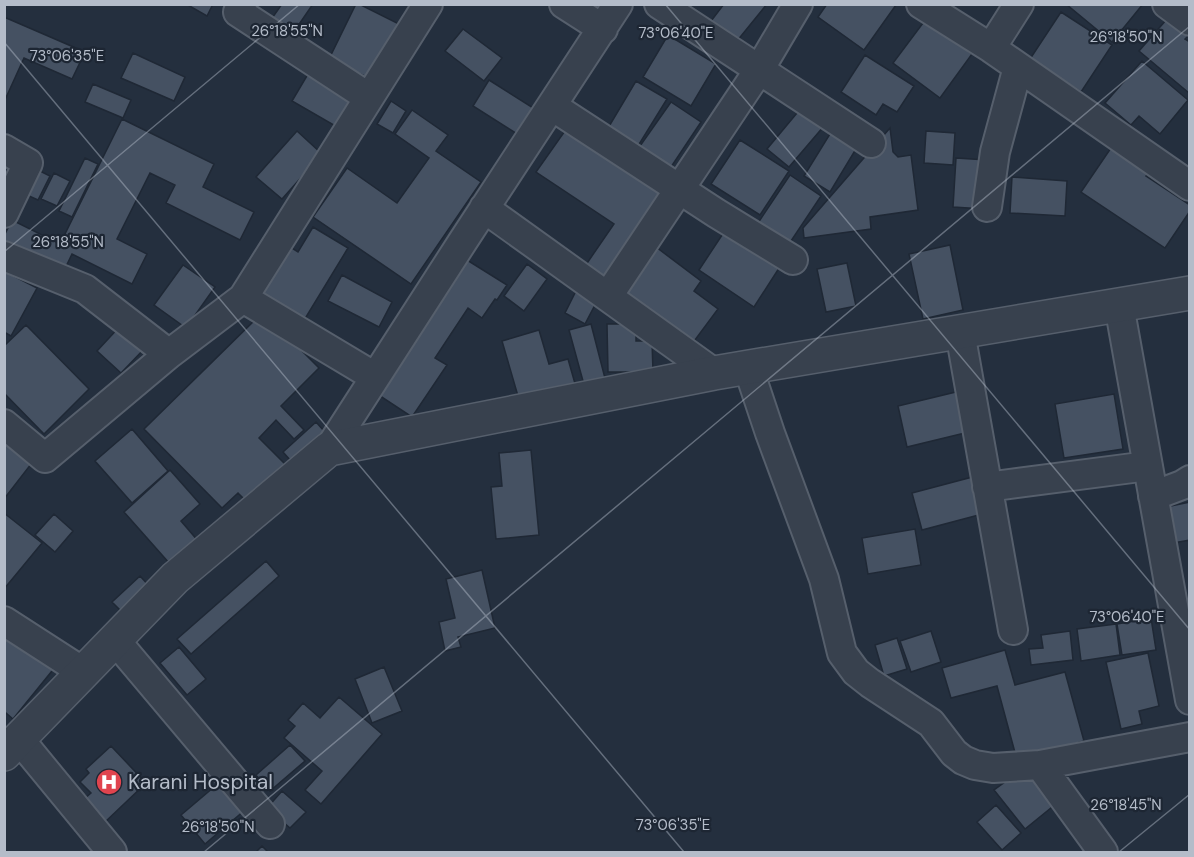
<svg xmlns="http://www.w3.org/2000/svg" width="1194" height="857" viewBox="0 0 1194 857" font-family="'DM Sans',sans-serif">
<style>
.building{fill:#455162;stroke:#1f2835;stroke-width:1.5}
.lines{fill:none;stroke-linecap:round;stroke-linejoin:round}
.minor-casing{stroke:#565f6c;stroke-width:32}
.tertiary-casing{stroke:#565f6c;stroke-width:36}
.minor{stroke:#38414e;stroke-width:28}
.tertiary{stroke:#38414e;stroke-width:33}
.ticks{fill:none;stroke:#b4bcc9;stroke-width:1.5;stroke-opacity:0.45}
.labels{text-anchor:middle;stroke-width:4.5;stroke-linejoin:round;paint-order:stroke}
.poi-label{font-size:21px;fill:#b4bcc9;stroke:#1d2633;text-anchor:start}
.ticks-label{font-size:15px;text-anchor:middle;fill:#b4bcc9;stroke:#1d2633;stroke-width:4.5;stroke-linejoin:round;paint-order:stroke}
</style>
<rect width="100%" height="100%" fill="#242f3e"/>
<!-- building -->
<path class="building" d="M186,4h27l-6,12z
M282,4h31l-22,32 -21,-15z
M356,4h3l44,22 -26,56 -48,-23z
M724,4h43l-30,37 -26,-20z
M827,4h69v1l-32,45 -46,-33z
M1066,4h77l-31,38z
M1174,11l16,23 -5,5 5,3 -1,51 -50,-42z
M1061,12l51,33 -31,47 -51,-33z
M4,17l81,35 -13,27 -48,-21 -20,44z
M926,19l46,35 -32,44 -47,-35z
M463,29l39,29 -18,23 -39,-30z
M668,35l48,29 -25,42 -48,-29z
M133,53l52,24 -11,24 -53,-23z
M865,55l49,31 -17,26 -14,-8 -7,11 -35,-23z
M1142,61l46,39 -28,34 -21,-18 -8,9 -26,-22z
M308,74l51,29 -15,28 -52,-30z
M489,80l49,31 -16,26 -49,-31z
M636,81l31,18 -29,47 -30,-18z
M93,84l38,16 -8,18 -38,-16z
M391,101l15,10 -13,22 -16,-9z
M671,102l30,20 -30,45 -31,-21z
M802,107l22,19 -35,41 -22,-18z
M412,110l36,25 -12,16 45,31 -70,102 -98,-67 34,-49 50,35 32,-45 -34,-24z
M122,119l92,45 -11,23 51,25 -14,28 -74,-37 9,-18 -25,-12 -33,66 30,15 -15,30 -60,-30 -11,23 -57,-28v-13l8,-16 48,24z
M567,128l106,66 -63,93 -27,-18 31,-45 -78,-52z
M890,128l3,24 5,5 13,-2 7,55 -48,7 1,12 -67,9 -1,-10z
M833,129l26,15 -29,48 -26,-16z
M297,131l25,23 -40,45 -26,-22z
M926,131l29,2 -2,32 -29,-2z
M740,140l49,31 -29,44 -49,-31z
M1113,145l37,25 -4,6 44,29v6l-25,37 -84,-56z
M85,158l13,6 -26,53 -13,-6z
M956,158l31,2 -3,49 -31,-2z
M32,167l18,9 -12,24 -18,-8z
M54,173l16,8 -13,25 -16,-7z
M790,175l31,21 -32,48 -31,-21z
M1012,177l55,4 -2,35 -55,-3z
M728,226l55,36 -29,45 -55,-37z
M313,227l35,21 -45,74 -49,-30 30,-49 14,9z
M652,244l49,37 -7,10 24,18 -26,35 -74,-55z
M950,245l13,65 -40,9 -14,-65z
M459,255l48,30 -10,15 -2,-1 -13,19 -14,-10 -33,50 12,7 -35,52 -41,-27z
M847,263l9,43 -30,6 -9,-43z
M527,264l20,15 -23,32 -20,-15z
M183,265l32,22 -29,41 -32,-23z
M4,271l33,17 -26,48 -7,-4z
M342,275l50,27 -13,25 -51,-26z
M576,291l21,10 -12,23 -20,-11z
M263,312l56,56 -38,38 23,24 -10,9 -18,-19 -17,18 30,30 -38,38 -13,-13 -16,15 -78,-79z
M122,324l24,23 -25,26 -24,-22z
M591,324l16,62 -21,6 -17,-62z
M607,324h29v17h16l1,31h-45z
M26,325l63,64 -45,45 -40,-41v-47z
M539,330l10,34 19,-5 8,28 -56,16 -18,-62z
M960,391l9,41 -62,15 -9,-41z
M1114,394l9,55 -59,9 -9,-54z
M316,422l16,18 -33,30 -16,-18z
M132,429l36,42 -36,32 -37,-42z
M4,436l31,23 -31,40z
M531,450l8,85 -43,4 -5,-52 11,-1 -3,-33z
M170,470l30,34 -19,17 24,28 -27,24 -54,-61z
M980,475l10,37 -68,18 -10,-37z
M1190,502v38l-17,3 -7,-36z
M4,513l38,30 -38,46z
M54,514l19,17 -18,21 -20,-17z
M915,529l6,36 -53,9 -6,-36z
M266,561l13,15 -88,78 -14,-15z
M482,570l13,58 -37,9 3,10 -16,4 -6,-29 16,-4 -9,-39z
M140,576l12,13 -28,25 -12,-12z
M1151,618l5,32 -34,5 -5,-31z
M4,624l52,42 -43,53 -7,-6 -2,2z
M1116,624l4,31 -39,6 -4,-32z
M931,631l10,31 -30,10 -11,-31z
M1070,631l3,29 -42,5 -2,-16 14,-1 -2,-13z
M897,638l10,31 -23,7 -9,-31z
M179,647l27,32 -19,16 -27,-32z
M1005,650l10,35 50,-13 19,69 -67,19 -20,-74 -46,12 -9,-30z
M1148,653l11,53 -20,5 3,13 -21,5 -15,-67z
M384,667l18,44 -30,12 -17,-44z
M339,697l43,37 -61,70 -16,-14 17,-19 -38,-33 11,-12 -7,-6 15,-17 17,15z
M290,745l15,16 -35,30 -14,-16z
M111,746l35,37 -42,40 -21,-23 8,-7 -11,-11 9,-9 -3,-4z
M1023,769l34,34 -32,26 -31,-39z
M227,776l25,28 -47,40 -24,-29z
M282,791l24,21 -16,16 -23,-20z
M996,805l25,28 -19,17 -25,-28z
M262,846l6,6h-12z"/>
<g class="lines">
<!-- minor casing -->
<g class="minor-casing">
<path id="minor" d="M242,4l-4,8 130,85
M564,4l39,25
M659,4l212,139
M921,4l70,44 199,138
M1167,4l23,17
M991,48l28,-44
M552,106l164,107 77,47
M4,149l24,14 -24,50
M987,207l8,-55 23,-85
M484,208l230,165
M4,256l81,33 84,65
M608,296l151,-226 39,-66
M243,298l132,79
M1119,305l71,395
M960,332l53,298
M748,367l22,66 54,146 18,74 14,19 14,11 61,40 23,30 9,7 12,5 18,3 47,-3 150,-28
M4,424l41,34 124,-104 74,-56 185,-294
M329,449l134,-208 155,-237
M987,487l161,-21
M1153,496l29,-11 8,-5
M4,621l79,51
M115,640l155,184
M19,739l93,113
M1040,765l63,87"/>
</g>
<!-- tertiary casing -->
<g class="tertiary-casing">
<path id="tertiary" d="M4,754l171,-176 154,-129 385,-76 476,-80"/>
</g>
<!-- minor -->
<use href="#minor" class="minor"/>
<!-- tertiary -->
<use href="#tertiary" class="tertiary"/>
</g>
<!-- ticks -->
<path class="ticks" d="M665,4l525,626M4,42l680,810M4,252l296,-248M204,852l986,-826M1119,852l71,-58"/>
<!-- icons -->
<defs>
<g id="hospital-disc" transform="scale(1.35)"><circle r="9.5" fill="#e0444e" stroke="#1d2633"/><path d="M-5-5h3v3.5h4V-5h3V5h-3V1.5h-4V5h-3Z" fill="#fff"/></g>
</defs>
<g fill-rule="evenodd">
<use href="#hospital-disc" x="109" y="782"/>
</g>
<g class="labels">
<!-- poi labels -->
<g class="poi-label">
<text x="128" y="789">Karani Hospital</text>
</g>
</g>
<g class="ticks-label">
<text x="287" y="36">26°18'55"N</text>
<text x="676" y="38">73°06'40"E</text>
<text x="1126" y="42">26°18'50"N</text>
<text x="67" y="61">73°06'35"E</text>
<text x="68" y="247">26°18'55"N</text>
<text x="1127" y="622">73°06'40"E</text>
<text x="1126" y="810">26°18'45"N</text>
<text x="673" y="830">73°06'35"E</text>
<text x="218" y="832">26°18'50"N</text>
</g>
<!-- border -->
<rect width="1194" height="857" fill="none" stroke="#b4bcc9" stroke-width="12"/>
</svg>
